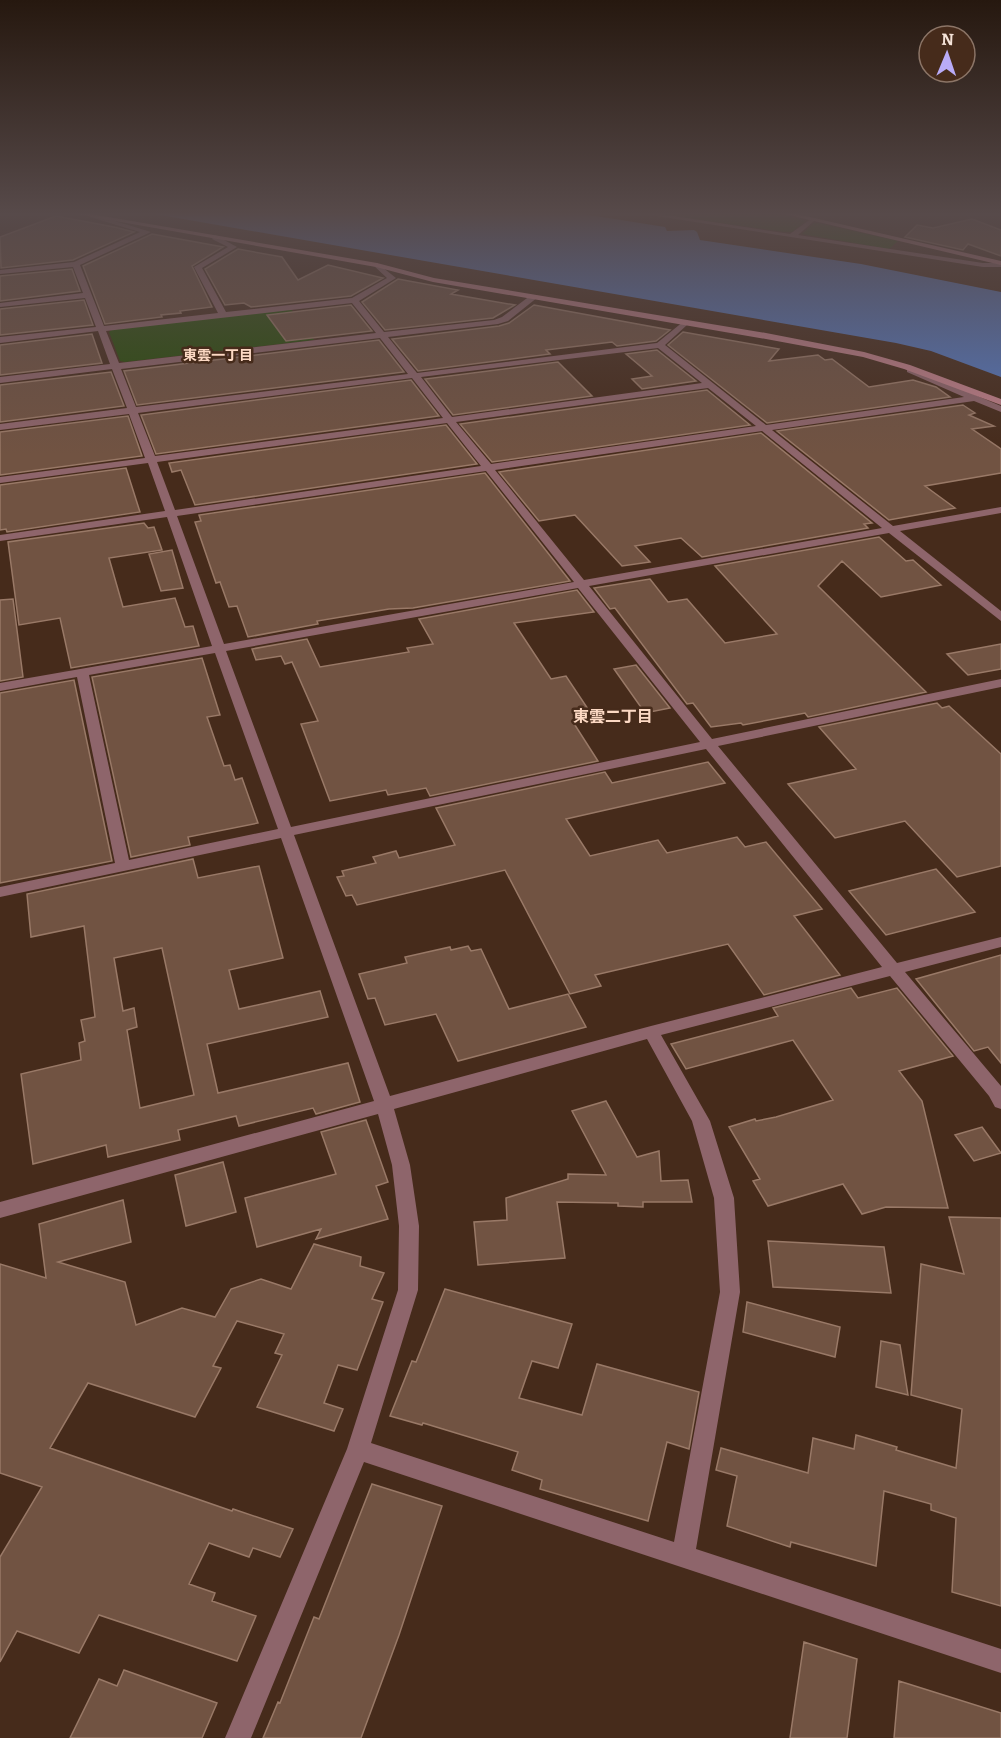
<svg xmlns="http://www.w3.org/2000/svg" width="1001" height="1738" viewBox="0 0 1001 1738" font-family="Bitter,'Noto Sans JP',serif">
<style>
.green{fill:#264d08}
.water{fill:#5479c2}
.building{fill:#715342;stroke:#997967;stroke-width:1.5;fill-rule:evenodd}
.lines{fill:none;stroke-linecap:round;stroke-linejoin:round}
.street{fill:#8e656b;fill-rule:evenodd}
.secondary{fill:#c1808a;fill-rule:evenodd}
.labels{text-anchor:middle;stroke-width:5;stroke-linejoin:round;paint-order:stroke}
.far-neighbourhood-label{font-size:14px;font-weight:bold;fill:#fcd9c4;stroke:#462b1b}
.neighbourhood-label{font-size:16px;font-weight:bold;fill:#fcd9c4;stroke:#462b1b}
</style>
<rect width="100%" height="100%" fill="#462b1b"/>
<!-- green -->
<path class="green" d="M644,212h128l34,9 -14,11h-7z
M814,223h4l80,18 -9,8 -87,-15z
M291,309l23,31 -189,22 -5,-1 -11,-29 4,-3z"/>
<!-- water -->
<path class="water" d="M143,212h428l94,15 2,4 27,-1 3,2 3,8 161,24 140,28v85l-70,-26 -35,-8z"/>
<!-- building -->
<path class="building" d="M56,216l58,11 20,5 -61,28 -72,8 -1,-31z
M972,219l29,11v26l-33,-12 -5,6 -58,-13 12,-12 16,3z
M152,234l71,13 -31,19 20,41 -32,4 1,2 -20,2 1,2 -57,7 -22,-58z
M238,249l44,8 16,23 30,-15 55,13 -32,18 -100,11 -7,-4 -19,2 -20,-36z
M72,269l8,22 -80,10v-25z
M398,279l60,11 -7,4 64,11 -22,13 -108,12 -23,-28z
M84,300l9,25 -93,10v-26z
M351,305l21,26 -86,10 -19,-26z
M534,305l136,25 -14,11 -39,5 -5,-4 -66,8 4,4 -132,17 -26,-32 107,-13 10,-3z
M683,332l96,17 -10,12 49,-6 7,5 7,-1 37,28 44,-7 23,7 14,10 -183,26 -99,-78z
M92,334l10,29 -102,12v-30z
M379,340l25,32 -267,33 -13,-34z
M657,350l39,31 -54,8 -10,-10 20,-3 -26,-22z
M558,362l34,34 -139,19 -28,-36z
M111,372l13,34 -124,16v-37z
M411,380l28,36 -283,38 -15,-39z
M707,390l43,35 -258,37 -32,-38z
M963,405l12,8 -6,2 25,11 -22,3 29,20v24l-76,13 30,22 -66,12 -112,-89z
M128,416l14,40 -142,19v-43z
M446,425l31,39 -282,41 -14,-35 -9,2 -3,-9z
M761,433l111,90 -8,1 4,4 -166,29 -21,-19 -46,8 15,16 -28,4 -47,-51 -36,6 -40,-49z
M126,468l14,44 -133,20 -1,-3 -6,1v-45z
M485,473l85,108 -157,27 -24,1 -72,12 1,3 -70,13 -11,-31 -8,1 -9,-25 -4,1 -21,-61 6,-1 -2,-6z
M144,523l4,5 6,-1 8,23 -53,8 14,49 52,-9 10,29 8,-1 6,20 -128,22 -11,-50 -41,7 -11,-83z
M879,537l27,24 7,-1 28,25 -60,12 -39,-36 -24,25 108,106 -118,25 -3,-4 -62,12 -2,-2 -30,4 -18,-24 -6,1 -72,-96 -5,1 -16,-21 56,-9 18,23 19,-3 38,44 52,-9 -62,-68z
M172,550l11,38 -22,3 -12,-37z
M577,590l17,22 -80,11 37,56 15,-3 28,42 -21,4 25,39 -168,35 -4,-8 -38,7 -2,-5 -56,11 -29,-77 17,-3 -26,-59 -7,2 -4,-8 -25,4 -4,-11 55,-10 13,28 89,-15 -2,-4 26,-4 -14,-25z
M13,599l10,78 -23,4v-81z
M1001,644v25l-33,6 -21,-21z
M202,658l18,57 -13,2 17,49 6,-1 5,15 7,-2 16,45 -70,14 2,8 -59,12 -39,-180z
M636,665l34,43 -25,5 -31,-44z
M74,680l38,181 -112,22v-190z
M937,703l5,5 7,-2 52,48v112l-44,11 -52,-56 -70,17 -47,-54 68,-15 -37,-42z
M708,762l17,21 -159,36 24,37 68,-16 9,13 70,-16 8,10 21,-5 56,67 -28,7 46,59 -76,20 -36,-51 -133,31 6,11 -31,8 -65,-124 -148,35 -5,-10 -6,1 -9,-19 7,-1 -2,-5 34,-8 -3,-6 23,-6 3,7 56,-13 -19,-37 169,-36 7,11z
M193,859l5,19 61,-12 24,92 -54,12 10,39 81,-18 8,26 -121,27 11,49 130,-30 12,39 -44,12 -3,-6 -74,18 -3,-10 -58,14 2,10 -72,17 -2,-12 -73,19 -12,-90 60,-14 -2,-17 6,-2 -4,-21 14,-3 -11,-91 -53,11 -4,-43zM162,948l32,147 -54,13 -13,-78 10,-3 -3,-19 -11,3 -9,-53z
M936,869l39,43 -89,23 -37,-44z
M468,946l3,5 10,-2 28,60 59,-15 18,33 -128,34 -22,-47 -51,11 -10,-27 -7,1 -9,-25 48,-11 -2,-6 45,-10 1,3z
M1001,955v108l-13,-16 -14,4 -58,-72z
M851,988l7,10 39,-10 56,68 -54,15 23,30 26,107 -62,-1 -24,7 -19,-30 -75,22 -15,-25 7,-2 -31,-52 26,-8 1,2 20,-4 57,-17 -40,-60 -107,29 -15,-25 107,-28 -5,-8z
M606,1101l31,56 22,-6 2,30 27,-1 4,22h-49v5l-25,-1v-3l-61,-1 8,56 -87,7 -4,-43 33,-2 -1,-22 62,-19v-5l38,1 -34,-64z
M366,1120l22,62 -12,4 12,33 -72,20 5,-10 -64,18 -12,-49 91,-24 -15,-42z
M982,1127l19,26 -27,8 -19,-26z
M223,1162l13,50 -50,14 -11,-51z
M123,1200l8,42 -73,20 67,20 11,43 46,-17 33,9 16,-28 30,-10 30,10 23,-45 47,13 -1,9 24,7 -12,26 11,3 -26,68 -19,-5 -14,38 19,6 -9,22 -77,-24 25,-52 -7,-2 9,-19 -47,-13 -24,45 8,2 -26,49 -107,-34 -38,65 182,63 1,-2 60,20 -13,28 -27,-9 -4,9 -40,-14 -20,41 26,9 -3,8 44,15 -19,45 -138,-46 -20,38 -62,-22 -17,31v-105l42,-70 -42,-14v-209l46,14 -7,-54z
M949,1217l52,1v388l-49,-14 4,-74 -25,-8v-6l-47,-13 -8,75 -85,-24 -1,5 -63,-21 10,-50 -21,-6 5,-22 87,25 5,-35 41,11 2,-14 41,12 -1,3 60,18 6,-59 -51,-14 10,-131 43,10z
M768,1241l116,6 7,46 -118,-6z
M445,1289l127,35 -14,44 -26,-7 -13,37 63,17 15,-51 102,28 -10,57 -22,-7 -19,79 -108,-32 2,-9 -30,-10 6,-18 -95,-29 -1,2 -32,-9 22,-55 4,1z
M747,1302l93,25 -5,30 -92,-25z
M881,1341l19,4 8,50 -32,-8z
M372,1484l70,22 -43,129 -38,103h-98l15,-36 2,1 34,-86 5,2z
M804,1642l53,17 -10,79h-57z
M124,1670l93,33 -15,35h-132l29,-59 18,7z
M899,1681l102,32v25h-107z"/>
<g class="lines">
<!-- street -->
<path class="street" d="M631,212h17l142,22 22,-16 2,3 -16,14 185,28h18v4h-18z
M92,214l59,18 -71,33 24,61 114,-13 -24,-46 34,-20 -16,-8 3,-4 22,12 -35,21 24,44 126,-14 35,-20 -14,-13 4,-2 19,15 -37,23 25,31 110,-12 8,-3 29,-22 7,2 -30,24 -10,3 -110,13 29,36 240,-30 27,-22h3v4l-22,20 101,80 198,-28 -57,-25v-4l3,-1 91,39v6l-27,-11 -202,29 121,96 108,-19v6l-101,18 101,80v10l-112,-88 -300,53 123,153 289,-60v8l-283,59 179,217 104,-26v10l-96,25 96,114v23l-6,-2 -6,-11 -99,-120 -229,59 49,86 24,77 6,94 -44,257 305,100v24l-637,-211 -113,276h-26l122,-289 51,-159 1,-64 -7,-61 -14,-51 -378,104v-16l374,-101 -93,-263 -281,59v-10l115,-24 -38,-186 -77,14v-8l212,-37 -45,-129 -167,24v-6l165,-24 -17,-48 -148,20v-6l145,-19 -16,-44 -129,16v-6l127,-16 -15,-39 -112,14v-6l110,-13 -12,-33 -98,12v-6l96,-10 -11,-29 -85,9v-4l83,-10 -10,-26 -73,7v-4l74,-8 66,-30 -50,-15zM352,303l24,30 -257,30 -13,-32zM380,338l28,36 -272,33 -15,-38zM658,348l44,35 -250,34 -31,-40zM412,378l31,40 -288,38 -17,-43zM708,388l48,38 -265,38 -35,-42zM447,423l34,43 -306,44 -18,-48zM762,431l120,97 -298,52 -89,-110zM486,471l88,111 -350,62 -47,-128zM578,588l122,154 -409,85 -65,-176zM215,653l63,176 -149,31 -40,-185zM706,749l176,218 -231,59 -261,70 -96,-261zM647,1039l45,82 22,77 6,94 -46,250 -303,-99 47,-153 1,-64 -9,-61 -16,-56z"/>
<!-- secondary -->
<path class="secondary" d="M64,212h15l298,51 57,15 332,55 98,19 46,13 91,34v6l-97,-36 -41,-12 -97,-18 -333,-57 -57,-15z
M776,212h12l213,49v4z"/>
</g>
<!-- sky -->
<linearGradient id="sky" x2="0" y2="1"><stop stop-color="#26180f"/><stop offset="0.47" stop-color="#574a4a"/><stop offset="1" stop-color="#574a4a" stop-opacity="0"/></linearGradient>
<rect width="1001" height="455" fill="url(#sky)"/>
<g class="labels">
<!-- far-neighbourhood labels -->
<g class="far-neighbourhood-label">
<text x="218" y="360">東雲一丁目</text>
</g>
<!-- neighbourhood labels -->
<g class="neighbourhood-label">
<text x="613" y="722">東雲二丁目</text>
</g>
</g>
<!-- north arrow -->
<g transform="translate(947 54) rotate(2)"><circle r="28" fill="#462b1b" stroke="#8c7567" stroke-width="1.5"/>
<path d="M0-4.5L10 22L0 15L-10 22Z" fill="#b9abf7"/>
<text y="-9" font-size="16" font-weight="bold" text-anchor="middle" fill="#f5e3d8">N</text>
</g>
</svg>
